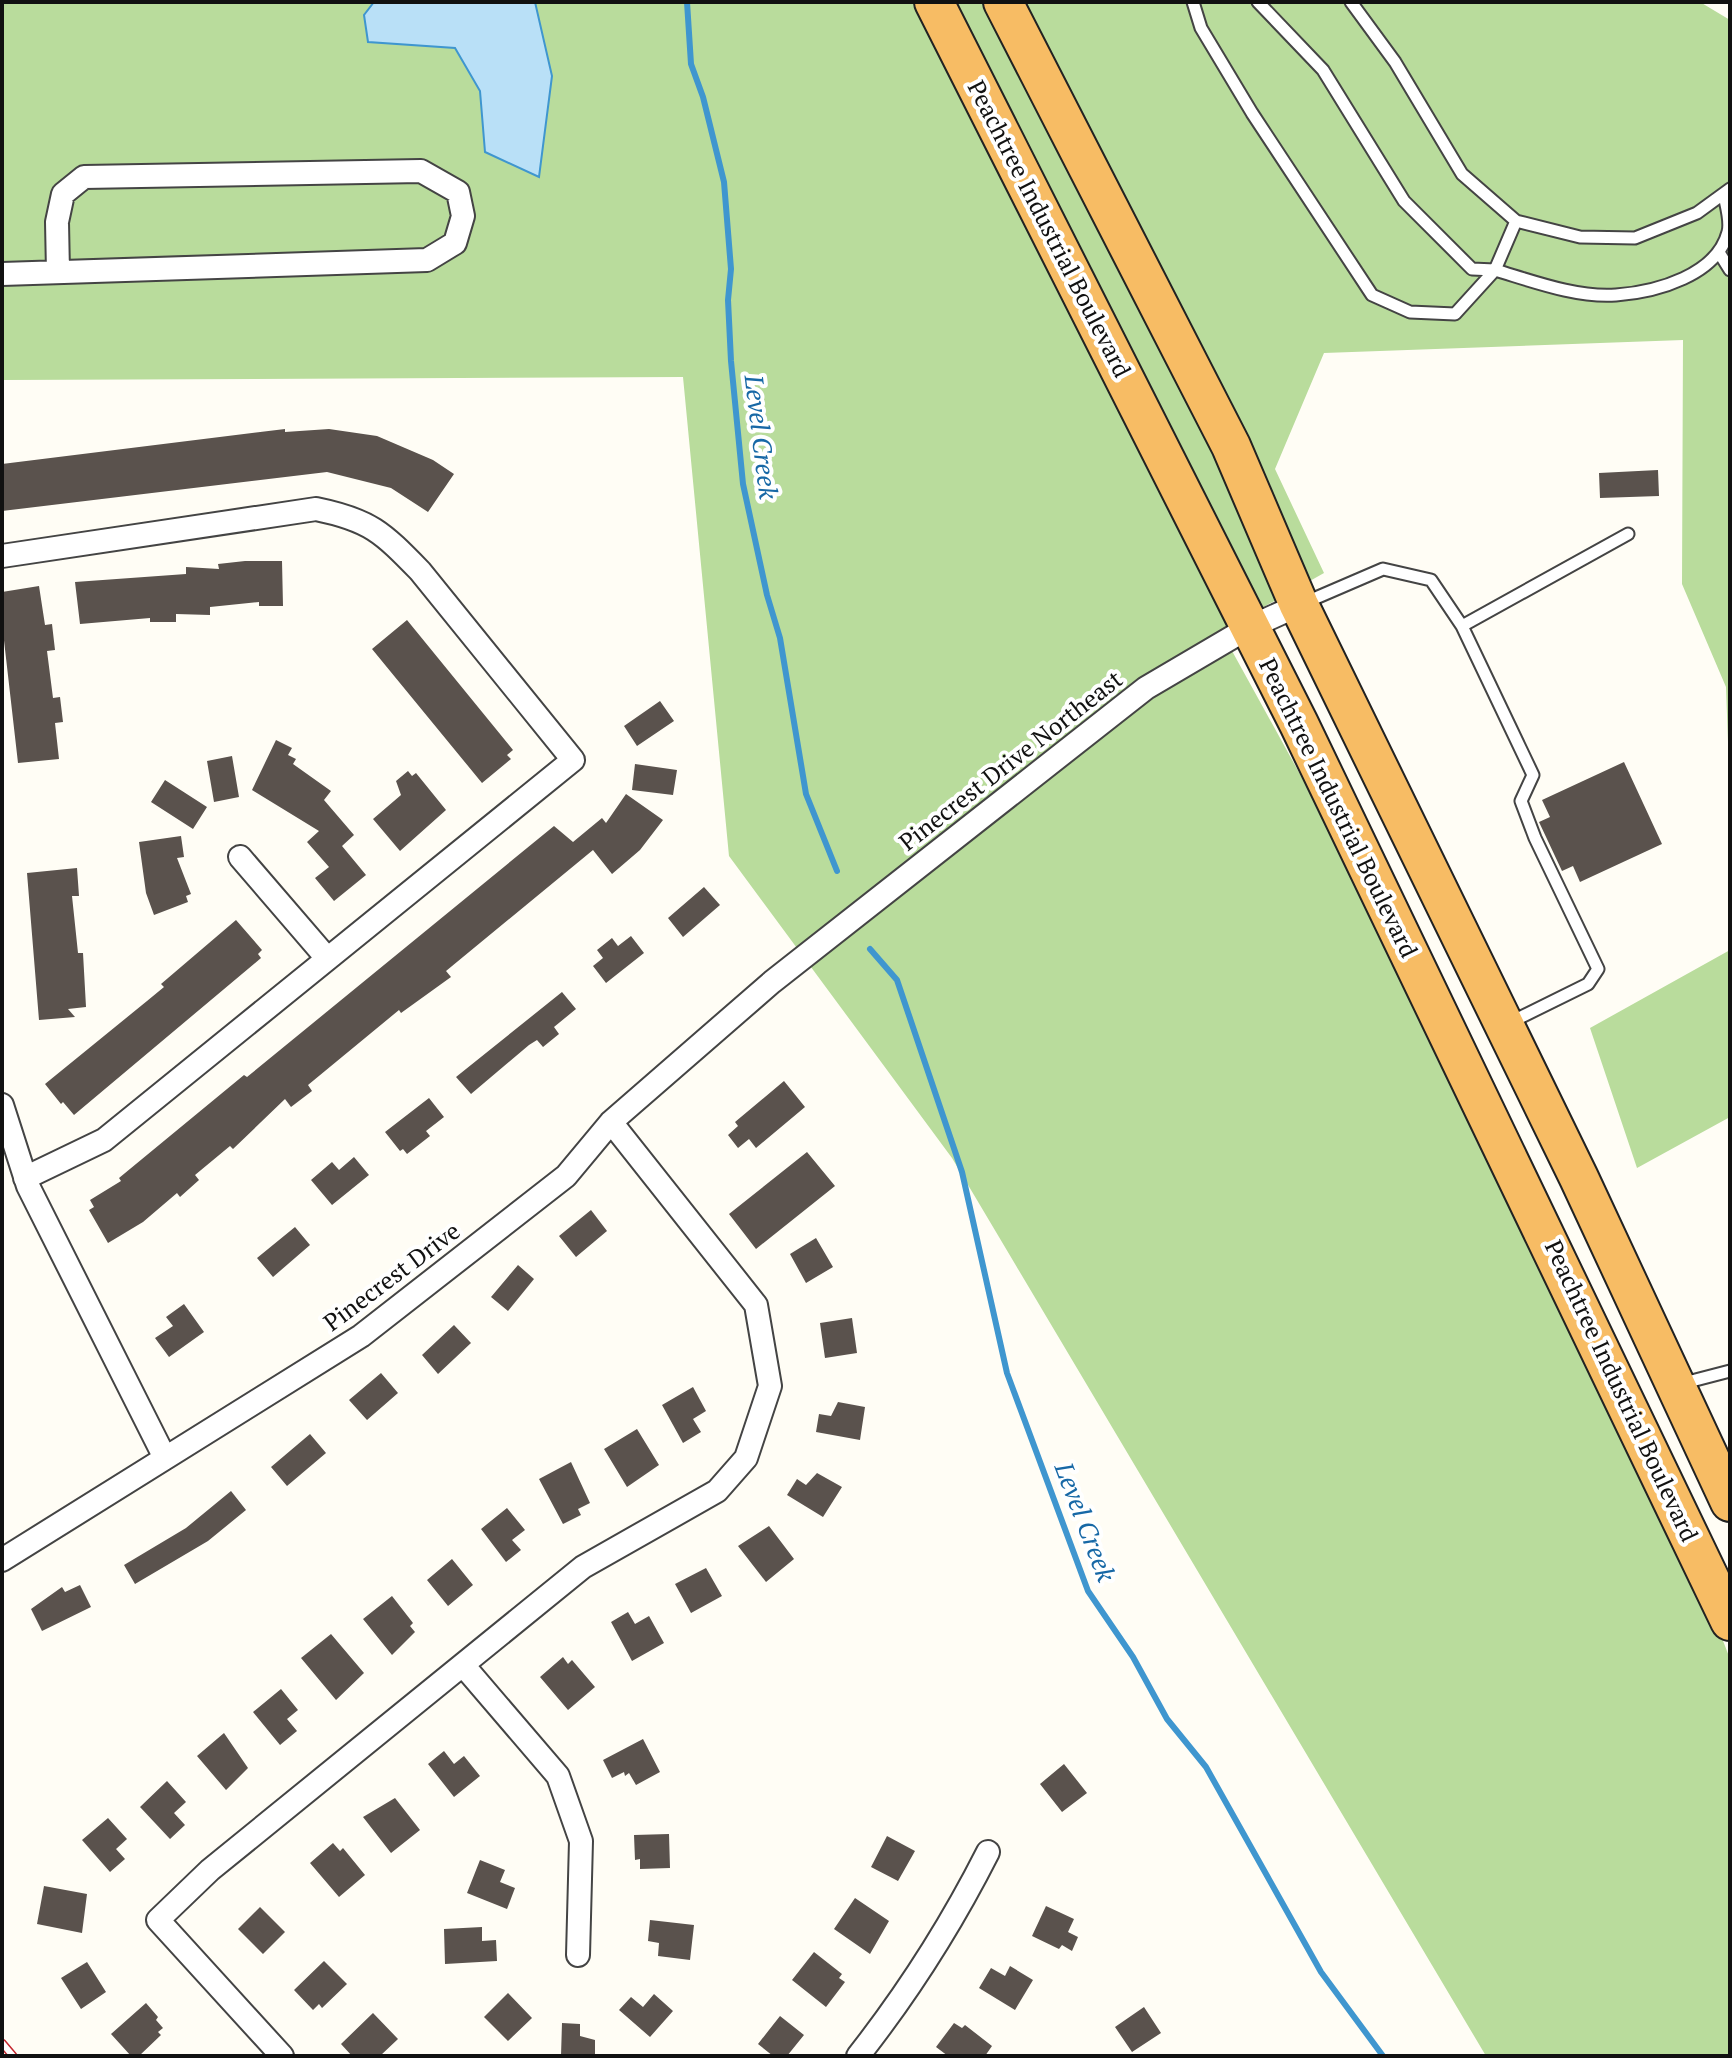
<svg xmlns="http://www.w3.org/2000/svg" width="1732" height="2058" viewBox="0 0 1732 2058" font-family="'PT Serif',serif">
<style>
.forest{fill:#b9dc9c}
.water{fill:#b9e0f7;stroke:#3f96cf;stroke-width:2}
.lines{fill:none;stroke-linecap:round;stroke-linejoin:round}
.stream{stroke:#3f96cf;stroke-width:6}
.building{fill:#5a524d}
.service-casing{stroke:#444;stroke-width:15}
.minor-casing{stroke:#444;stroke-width:26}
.trunk-casing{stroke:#222;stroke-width:42}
.service{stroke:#fff;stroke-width:11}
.minor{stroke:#fff;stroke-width:22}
.trunk{stroke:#f7bc64;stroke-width:38}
.rail-casing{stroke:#c4262e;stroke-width:9}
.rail{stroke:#fff;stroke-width:6;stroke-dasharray:18;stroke-linecap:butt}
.labels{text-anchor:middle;stroke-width:8;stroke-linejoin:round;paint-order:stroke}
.street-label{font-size:24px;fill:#111;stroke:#fff}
.water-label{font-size:26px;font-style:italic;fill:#1768a6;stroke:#fff}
</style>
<rect width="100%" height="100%" fill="#fffdf5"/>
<!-- forest -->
<path class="forest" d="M2,2h1698l30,18v777l-4,-110 -44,-103 1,-244 -359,13 -49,116 49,104 -103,58 166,301 254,494 89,233v397h-244l-534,-898 -223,-302 -46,-479 -681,3z
M1730,950v167l-93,51 -47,-140z"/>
<!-- water -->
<path class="water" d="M374,2h161l17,74 -13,101 -54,-25 -5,-61 -25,-43 -87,-6 -4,-27z"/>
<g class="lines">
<!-- stream -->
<path class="stream" d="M687,2l4,62 12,33 21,85 7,87 -3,31 3,61 12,123 24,111 13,43 26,156 31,77
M870,949l27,31 65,192 45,201 81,218 45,66 34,62 39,48 115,205 62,84"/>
</g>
<!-- building -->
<path class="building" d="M285,429v3l44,-3 48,7 56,24 21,14 -26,38 -37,-24 -64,-16 -325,39v-47z
M1658,470l1,26 -59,2 -1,-25z
M245,561h37l1,45h-24v-4l-49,5v8l-34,-1v8h-26v-4l-70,6 -5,-42 111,-8v-7l33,2 -1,-5z
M39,586l6,39 7,-1 3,26 -8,1 6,47 7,-1 3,25 -8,1 4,36 -41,4 -16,-140v-31z
M407,620l106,130 -6,5 4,4 -29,24 -110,-134z
M660,701l14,20 -37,25 -13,-20z
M276,740l16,8 -4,7 8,4 -3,5 38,27 -7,9 30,35 -12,11 24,29 -32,26 -19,-23 14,-11 -22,-25 12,-11 -67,-41z
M232,756l7,41 -25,5 -7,-41z
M1624,762l38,82 -82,38 -7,-16 -11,5 -23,-49 11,-5 -8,-17z
M635,764l42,6 -4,25 -41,-5z
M408,771l4,5 4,-3 30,37 -46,41 -27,-32 28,-24 -5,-14z
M165,780l42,27 -14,22 -42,-27z
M626,794l37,26 -23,30 -28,24 -19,-24 -147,121 5,6 -50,36 -2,-3 -91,75 4,6 -21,16 -6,-8 -52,50 -3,-3 -35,29 4,5 -19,17 -3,-4 -34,29 -35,21 -19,-33 5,-3 -4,-7 31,-19 -2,-3 125,-103 3,2 307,-251 19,16 29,-24 4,5z
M181,836l3,21 -7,1 14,36 -5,2 2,6 -34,13 -8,-22 -7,-51z
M77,868l2,28h-7l6,57h5l3,54 -18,2 7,8 -36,3 -12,-147z
M704,887l16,18 -37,32 -15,-19z
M236,920l26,30 -4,4 3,4 -187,157 -11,-13 -2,2 -16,-20 102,-83 17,-14 -3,-3z
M631,936l13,17 -38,30 -13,-17 10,-8 -6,-8 15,-12 6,8z
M562,992l14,17 -22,18 5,7 -16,13 -6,-7 -8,5 -58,49 -15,-17z
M784,1081l21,26 -49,41 -7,-9 -11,9 -10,-13 10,-9 -3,-4z
M429,1098l15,19 -18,14 4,5 -23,18 -4,-5 -3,2 -15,-19z
M807,1152l28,34 -79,63 -27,-35z
M354,1157l15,18 -37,30 -21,-25 21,-18 7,8z
M591,1210l16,21 -31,26 -17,-21z
M295,1227l15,18 -37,32 -16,-19z
M816,1238l17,29 -27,16 -16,-29z
M518,1265l16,14 -26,32 -17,-14z
M184,1304l20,28 -35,25 -14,-19 18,-12 -7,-9z
M852,1318l5,35 -32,5 -5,-35z
M454,1325l17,18 -33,31 -16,-19z
M381,1373l17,20 -31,27 -18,-20z
M693,1387l13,24 -13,8 8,13 -18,11 -21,-38z
M838,1402l27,5 -5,33 -44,-8 3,-18 12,2z
M637,1429l22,36 -32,22 -23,-38z
M310,1434l16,19 -39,33 -16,-19z
M571,1462l19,41 -12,6 3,6 -18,9 -24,-45z
M817,1473l25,14 -19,30 -36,-22 10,-16 9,6z
M231,1491l15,19 -38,31 -73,43 -11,-19 62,-37z
M507,1508l18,22 -13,10 9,10 -15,12 -25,-33z
M769,1526l25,33 -28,23 -28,-36z
M452,1559l21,26 -25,21 -21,-26z
M706,1568l16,28 -31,17 -16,-29z
M80,1585l11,22 -49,24 -11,-22 31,-22 3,5z
M392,1596l21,27 -3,3 5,6 -23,23 -29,-36z
M628,1612l7,12 14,-8 15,27 -32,18 -21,-39z
M331,1634l33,39 -28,27 -35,-42z
M563,1657l5,7 4,-4 23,27 -27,23 -28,-33z
M281,1689l17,21 -11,9 10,12 -17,14 -27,-33z
M224,1733l24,35 -22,22 -29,-34z
M643,1739l17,33 -24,13 -7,-12 -4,3 -1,-4 -12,6 -9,-18z
M444,1751l10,13 10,-8 16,20 -26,21 -26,-33z
M1064,1764l23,29 -25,19 -22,-28z
M167,1781l19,21 -12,11 11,12 -15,14 -30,-32z
M395,1798l25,32 -29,23 -28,-36z
M108,1818l19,21 -11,10 9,10 -15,13 -28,-32z
M669,1834l1,34 -30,1v-10l-5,1 -1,-25z
M887,1836l28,15 -17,30 -27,-14z
M333,1843l7,8 3,-3 22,27 -26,22 -29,-34z
M480,1860l25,10 -5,12 15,6 -8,21 -40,-16z
M44,1886l43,8 -5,39 -45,-9z
M855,1898l34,23 -19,33 -36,-25z
M1046,1906l28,13 -6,13 10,5 -6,14 -10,-6 -3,4 -27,-13z
M260,1907l25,25 -22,22 -25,-25z
M650,1920l44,5 -4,35 -32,-4 1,-13 -11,-2z
M482,1927v14l14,-1 1,21 -52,3 -1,-35z
M814,1952l28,22 -3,4 6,4 -19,25 -34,-27z
M324,1961l23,23 -25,24 -3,-4 -6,6 -19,-20z
M87,1962l19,30 -25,17 -20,-31z
M1010,1966l23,14 -18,30 -36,-22 12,-20 14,8z
M508,1993l24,25 -24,23 -24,-24z
M654,1994l19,17 -23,26 -31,-27 12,-13 12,10z
M146,2003l12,14 -2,3 7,8 -5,4 3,3 -22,21h-8l-20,-22z
M1144,2007l17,26 -29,19 -17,-25z
M373,2013l25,26 -18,17h-28l-11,-12z
M780,2016l24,19 -17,21h-14l-15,-12z
M562,2023l18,1v12l15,4v16h-34z
M954,2023l8,5 3,-3 27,21 -7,10h-37l-12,-9z"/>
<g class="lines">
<!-- service casing -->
<g class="service-casing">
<path id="service" d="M1193,2l8,26 51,85 120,182 38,17 45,2 40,-44
M1258,2l65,68 81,131 68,68 23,1
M1351,2l44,60 67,112 54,47
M1724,195c2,11 7,26 4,37 -11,43 -71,60 -112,63 -39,3 -84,-14 -121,-25l21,-49 64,16 55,1 62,-25 33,-24
M1720,254l10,16
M1304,603l79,-34 48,11 31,46 71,149 -12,26 14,37 63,131 -10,15 -77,38
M1462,626l166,-92
M1680,1384l50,-13"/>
</g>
<!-- minor casing -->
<g class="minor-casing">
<path id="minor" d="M2,274l425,-14 28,-17 8,-27 -5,-24 -37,-21 -337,6 -21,17 -6,28 1,50
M2,556l314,-47c54,11 66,23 104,62l153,189 -469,380 -79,38
M240,857l86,100
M2,1105l26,81 137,272
M2,1560l359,-224 205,-160 45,-54 161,-140 374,-294 102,-60 51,-23
M463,1665l95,111 23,65 -3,114
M282,2056l-124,-136 52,-50 373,-303 134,-76 29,-33 24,-72 -14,-81 -145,-183
M858,2056c52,-66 92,-129 130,-204"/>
</g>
<!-- trunk casing -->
<g class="trunk-casing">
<path id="trunk" d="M934,2l365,722 431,897
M1003,2l228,444 68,159 280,573 151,324"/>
</g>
<!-- service -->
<use href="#service" class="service"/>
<!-- minor -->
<use href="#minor" class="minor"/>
<!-- trunk -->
<use href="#trunk" class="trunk"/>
<!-- rail casing -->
<g class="rail-casing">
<path id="rail" d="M2,2043l11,13"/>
</g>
<!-- rail -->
<use href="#rail" class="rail"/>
</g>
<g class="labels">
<!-- street labels -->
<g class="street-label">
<text transform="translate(1049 229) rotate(63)" y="8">Peachtree Industrial Boulevard</text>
<text transform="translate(1011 761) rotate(-38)" y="8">Pinecrest Drive Northeast</text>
<text transform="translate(1338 808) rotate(64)" y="8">Peachtree Industrial Boulevard</text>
<text transform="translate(392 1277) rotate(-37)" y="8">Pinecrest Drive</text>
<text transform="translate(1621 1391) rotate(65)" y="8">Peachtree Industrial Boulevard</text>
</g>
<!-- water labels -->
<g class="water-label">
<text transform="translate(761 437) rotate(83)" y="9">Level Creek</text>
<text transform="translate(1085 1522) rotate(69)" y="9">Level Creek</text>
</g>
</g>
<!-- border -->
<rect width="1732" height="2058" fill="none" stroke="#111111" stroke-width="8"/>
</svg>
